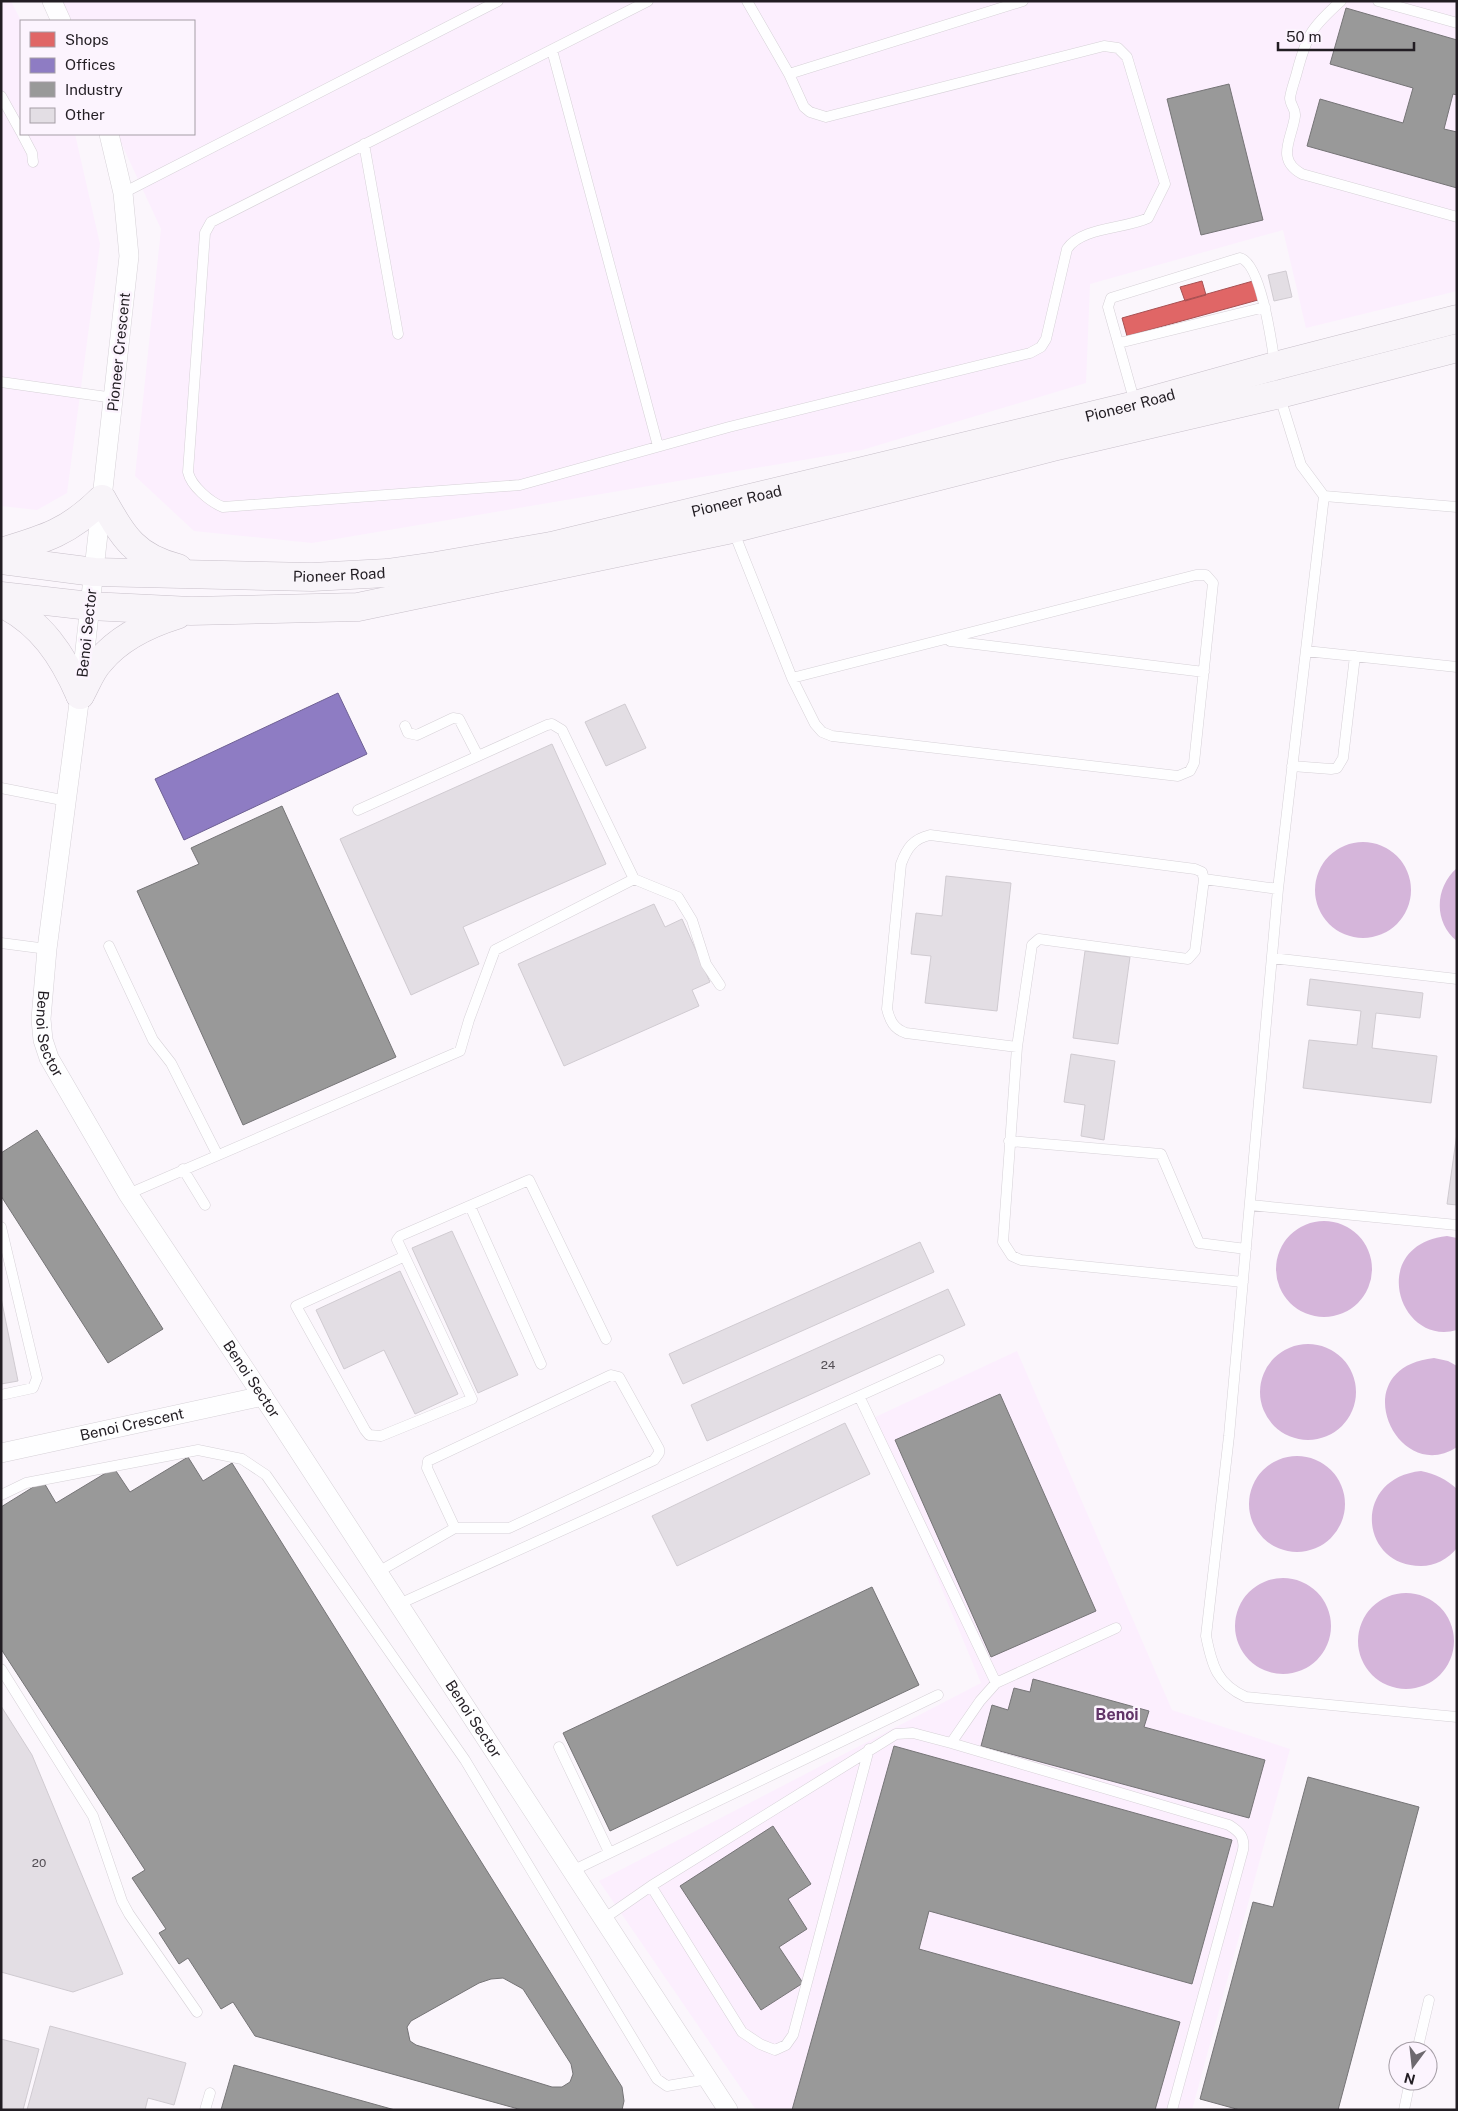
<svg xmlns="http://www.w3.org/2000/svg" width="1458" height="2111" viewBox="0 0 1458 2111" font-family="'Public Sans',sans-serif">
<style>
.built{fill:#fceffe}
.water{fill:#d5b5da}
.shops{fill:#e06666;stroke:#a75052}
.offices{fill:#8e7cc3;stroke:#6e6093}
.industry{fill:#999;stroke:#757476;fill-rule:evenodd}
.building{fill:#e3dee4;stroke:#d0cbd1}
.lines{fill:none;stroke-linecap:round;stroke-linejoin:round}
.lane-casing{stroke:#d6d1d7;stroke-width:11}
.street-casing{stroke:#d6d1d7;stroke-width:20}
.primary-casing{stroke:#c8c0ca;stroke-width:29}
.lane{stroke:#fefeff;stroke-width:10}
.street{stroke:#fefeff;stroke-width:19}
.primary{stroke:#f8f4f9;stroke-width:28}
.labels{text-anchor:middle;stroke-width:5;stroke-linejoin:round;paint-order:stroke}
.number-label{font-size:12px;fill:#534e54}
.street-label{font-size:15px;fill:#221d23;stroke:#fcf4fe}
.neighbourhood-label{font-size:16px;font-weight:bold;fill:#623569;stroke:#fcf4fe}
</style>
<rect width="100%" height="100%" fill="#fbf6fc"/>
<!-- built -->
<path class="built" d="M1,1h10l10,20v113h54l25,110 -33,249 -30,17 -36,-4z
M56,1h1401v290l-151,37 -23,-98 -193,54 -4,99 -224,67 -550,93 -118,-12 -59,-55 26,-247 -44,-95h77v-113h-128z
M1017,1351l155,359 118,39 -98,361h-436l-157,-229 382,-198 -110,-264z"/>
<!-- water -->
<path class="water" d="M1315 890a48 48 0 1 1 96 0a48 48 0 1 1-96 0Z
M1457,868v73c-24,-19 -22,-54 0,-73z
M1276 1269a48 48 0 1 1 96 0a48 48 0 1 1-96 0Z
M1447,1236l10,2v92c-59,17 -90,-85 -10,-94z
M1260 1392a48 48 0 1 1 96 0a48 48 0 1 1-96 0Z
M1434,1358l14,3 9,5v81c-60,40 -115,-79 -23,-89z
M1249 1504a48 48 0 1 1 96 0a48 48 0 1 1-96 0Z
M1421,1471c15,3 25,8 36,18v59c-9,11 -22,18 -36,18 -62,0 -69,-88 0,-95z
M1235 1626a48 48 0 1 1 96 0a48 48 0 1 1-96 0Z
M1358 1641a48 48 0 1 1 96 0a48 48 0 1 1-96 0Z"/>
<!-- shops -->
<path class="shops" d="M1202,281l4,14 -21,6 -5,-14z
M1253,281l5,19 -131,36 -5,-18z"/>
<!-- offices -->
<path class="offices" d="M338,693l29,61 -183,86 -29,-61z"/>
<!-- industry -->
<path class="industry" d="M1346,8l111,32v55l-4,-1 -9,35 13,3v56l-150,-42 13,-47 83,24 10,-35 -83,-24z
M1229,84l34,136 -62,15 -34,-136z
M282,806l114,251 -153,68 -106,-234 62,-27 -8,-16z
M37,1130l126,199 -55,34 -107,-167v-43z
M1000,1394l96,217 -105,46 -96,-217z
M188,1457l15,24 29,-18 390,624 2,14 -2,9h-100l-267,-74 -22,-34 -12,7 -33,-51 -9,6 -20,-31 7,-4 -34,-51 13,-8 -144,-221v-142l42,-26 13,22 58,-35 16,24zM503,1978l20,11 48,75 2,10 -3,8 -8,5h-10l-136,-42 -6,-4 -3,-14 4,-6 68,-38 12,-4z
M872,1587l47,98 -309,146 -47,-98z
M1033,1679l116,32 -5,16 121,33 -16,58 -268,-72 11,-41 16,5 6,-22 16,4z
M894,1746l338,94 -40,144 -263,-73 -10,38 261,73 -25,88h-363z
M1308,1777l111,30 -81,303h-98l-40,-11 53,-197 20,5z
M773,1826l38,58 -23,15 19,30 -28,18 24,36 -42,27 -81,-124z
M234,2065l161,45h-174z"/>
<!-- building -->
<path class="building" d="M1286,271l6,26 -18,4 -6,-26z
M625,704l21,44 -40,18 -21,-44z
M552,744l54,120 -143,63 16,37 -68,31 -71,-156z
M946,876l65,7 -14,128 -72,-8 6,-47 -20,-2 5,-41 26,3z
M654,904l11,23 17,-8 28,63 -18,8 7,16 -135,60 -46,-102z
M1085,951l45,6 -12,87 -45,-6z
M1310,979l113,14 -3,25 -44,-5 -4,35 65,8 -6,47 -128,-15 6,-48 48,5 4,-34 -54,-6z
M1071,1054l44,7 -11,79 -23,-4 4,-31 -21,-3z
M1457,1133v72l-10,-1z
M452,1231l66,144 -40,18 -66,-145z
M920,1242l14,30 -251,112 -14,-30z
M400,1271l58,123 -43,20 -31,-64 -40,19 -28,-59z
M948,1289l17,36 -258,116 -16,-36z
M1,1298l17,83 -17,3z
M845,1423l25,51 -193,92 -25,-50z
M1,1706l31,49 91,219 -50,18 -72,-20z
M50,2026l136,37 -12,42 -26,-7 -3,12h-118z
M1,2039l38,10 -16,61h-22z"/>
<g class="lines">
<!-- lane casing -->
<g class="lane-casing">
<path id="lane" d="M648,1l-437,221 -6,11 -17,239c3,14 22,30 35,35l297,-22 209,-58 301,-74 11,-6 5,-8 21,-90c14,-22 58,-20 81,-31l17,-34 -38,-127 -9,-9 -14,-2 -278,71 -16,-5 -6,-5 -15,-33 -42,-73
M1341,1c-29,26 -34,33 -44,71 -2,8 -6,18 -7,26 0,7 6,11 5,18 -3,23 -20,43 7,58l155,43
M1378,1l79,22
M552,50l106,396
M789,74l234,-73
M1,96l20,36
M22,134l10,19 1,9
M364,144l34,190
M123,193l375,-192
M1119,343l146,-36
M1,382l113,16
M1279,394l22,71 23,31 -46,393 -49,547 -23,200c6,30 11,48 40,61l211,20
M1135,403l-27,-96 3,-9 129,-40c21,5 32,87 35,107
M1324,496l133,11
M733,530l59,148 23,46 7,8 10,4 346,40 12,-5 4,-8 19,-180 -7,-8h-10l-404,103
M950,641l254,31
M1306,651l151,16
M405,726l3,7 9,2 36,-17 6,1 19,37
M1292,766l39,3 6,-1 6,-10 12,-102
M1,788l66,13
M358,810l189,-85 5,-1 10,6 72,149 44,18 14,23 14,44 14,21
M1204,879l74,10
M1,943l46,6
M109,946l44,94 18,23 46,91
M1272,958l185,21
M1017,1047l-111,-14c-12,-4 -16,-12 -19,-24l14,-145c6,-16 12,-25 29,-29l265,34 7,3 2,7 -9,72 -7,8 -149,-20 -7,6 -15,102 -14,195 9,14 9,4 222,22
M1009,1141l152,13 38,89 47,6
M183,1169l22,36
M128,1194l332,-143 9,-31 26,-70 139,-71
M1250,1205l207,20
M470,1206l71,158
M1,1227l36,151 -4,10 -32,7
M403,1257l-107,49 69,124 4,5 12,1 91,-37 -75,-159 3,-4 129,-56 77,159
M859,1396l137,287
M1,1495l25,-12 172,-33 44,9 24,16 199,285 192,319 10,7 41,-7
M378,1572l77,-44h54l145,-68 5,-7v-4l-40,-72 -8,-2 -183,86 -1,7 28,60
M399,1604l540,-244
M1,1669l92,147 29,85 7,13 68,98
M951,1743l29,-42 16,-18 120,-55
M559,1747l50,105
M572,1871l366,-176
M651,1886l91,146 18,12 15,6 11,-5 7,-10 76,-286
M602,1920l49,-34 245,-152 17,-1 38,10 278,82c11,7 16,12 14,25l-71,260
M1417,2051l12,-51
M205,2110l5,-17
M1404,2110l6,-29"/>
</g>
<!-- street casing -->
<g class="street-casing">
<g id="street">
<path d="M52,1l9,20"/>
<path id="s1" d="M109,134l14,59 6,63 -49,439 -33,254 -6,70 2,21 6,18 79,136 146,219 454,697"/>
<path id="s2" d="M1,1453l262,-57"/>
</g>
</g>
<!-- primary casing -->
<g class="primary-casing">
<g id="primary">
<path d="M1,552c44,-13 68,-20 101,-53 21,37 32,58 76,69"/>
<path id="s3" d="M1,560l93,12 218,5 75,-4 49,-7 115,-20 303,-73 281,-68 140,-39 182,-47"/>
<path d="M1,596l89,10 101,5 167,-4 374,-78 321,-82 227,-53 177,-46"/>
<path d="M1,603c40,19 62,53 79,92"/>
<path d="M80,695c6,-10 11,-25 20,-34 20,-24 48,-37 77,-46"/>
</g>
</g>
<!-- lane -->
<use href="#lane" class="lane"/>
<!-- street -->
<use href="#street" class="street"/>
<!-- primary -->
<use href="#primary" class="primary"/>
</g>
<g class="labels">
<!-- number labels -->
<g class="number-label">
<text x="828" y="1369">24</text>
<text x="39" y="1867">20</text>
</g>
<!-- street labels -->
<g class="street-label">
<text transform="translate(119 352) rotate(-84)" y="5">Pioneer Crescent</text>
<text dy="5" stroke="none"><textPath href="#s3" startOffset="1149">Pioneer Road</textPath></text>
<text dy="5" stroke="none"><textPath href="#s3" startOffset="744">Pioneer Road</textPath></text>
<text dy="5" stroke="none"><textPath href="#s3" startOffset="339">Pioneer Road</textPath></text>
<text transform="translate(87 633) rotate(-84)" y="5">Benoi Sector</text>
<text dy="5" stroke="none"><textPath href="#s1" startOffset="908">Benoi Sector</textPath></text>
<text dy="5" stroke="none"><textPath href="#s1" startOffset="1312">Benoi Sector</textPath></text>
<text dy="5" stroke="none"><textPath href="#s2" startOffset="134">Benoi Crescent</textPath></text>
<text dy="5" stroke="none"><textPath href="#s1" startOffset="1718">Benoi Sector</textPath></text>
</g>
<!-- neighbourhood labels -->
<g class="neighbourhood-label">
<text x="1117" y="1720">Benoi</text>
</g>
</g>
<!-- border -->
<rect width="1458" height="2111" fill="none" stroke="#221d23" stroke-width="5"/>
<!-- legend -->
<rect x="20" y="20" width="175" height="115" fill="#fcf4fe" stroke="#a59ea6"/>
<rect x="30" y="32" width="25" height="15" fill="#e06666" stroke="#a59ea6"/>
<text x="65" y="45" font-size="15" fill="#221d23">Shops</text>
<rect x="30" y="58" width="25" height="15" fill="#8e7cc3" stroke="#a59ea6"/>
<text x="65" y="70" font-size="15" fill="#221d23">Offices</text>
<rect x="30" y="82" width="25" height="15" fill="#999999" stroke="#a59ea6"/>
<text x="65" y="95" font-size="15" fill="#221d23">Industry</text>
<rect x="30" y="108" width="25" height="15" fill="#e3dee4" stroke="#a59ea6"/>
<text x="65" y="120" font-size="15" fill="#221d23">Other</text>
<!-- north arrow -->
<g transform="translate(1413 2066) rotate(195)"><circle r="24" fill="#fcf4fe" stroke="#a59ea6"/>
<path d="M0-4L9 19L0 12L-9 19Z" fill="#6e696f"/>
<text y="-8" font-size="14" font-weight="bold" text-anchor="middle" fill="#221d23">N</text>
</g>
<!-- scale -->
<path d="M1278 42v8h136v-8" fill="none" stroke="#221d23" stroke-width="2.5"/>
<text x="1286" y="42" font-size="15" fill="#221d23" stroke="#fcf4fe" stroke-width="4" paint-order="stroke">50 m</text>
</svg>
